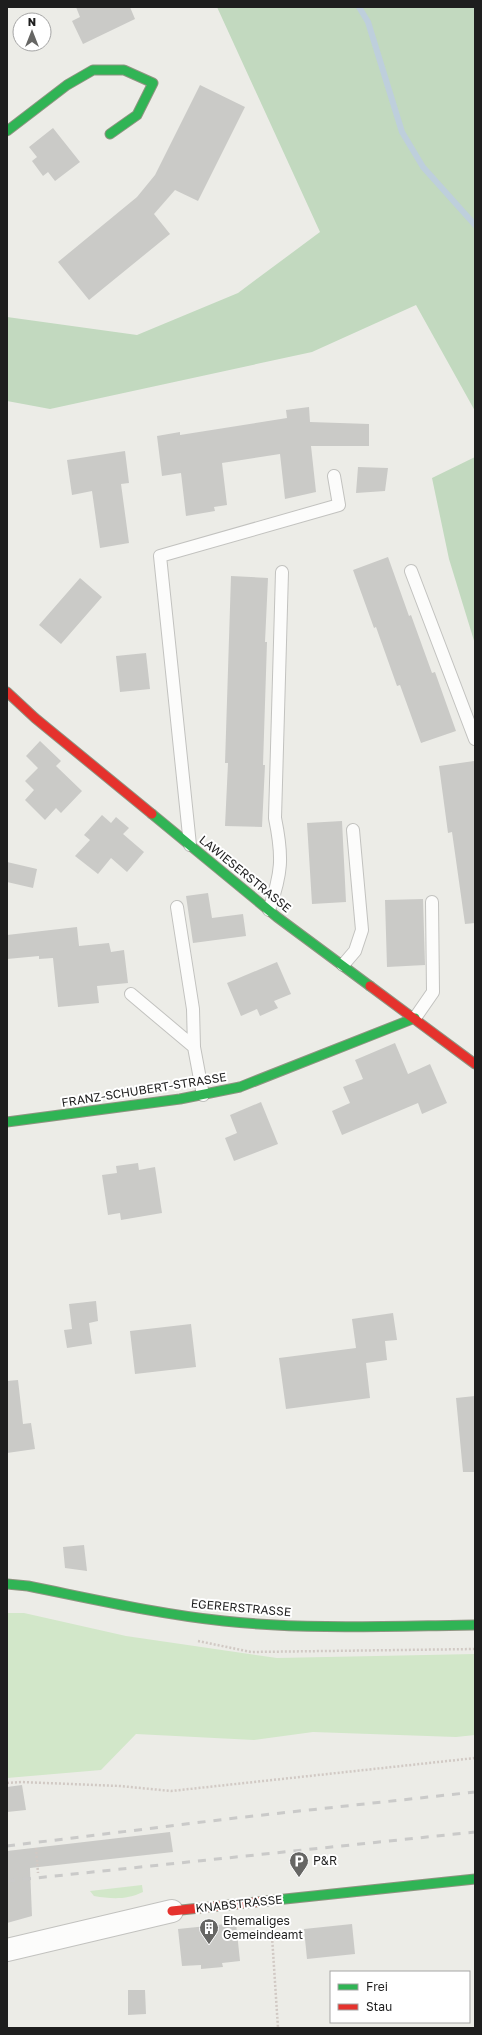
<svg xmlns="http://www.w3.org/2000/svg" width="482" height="2035" viewBox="0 0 482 2035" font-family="'Golos Text',sans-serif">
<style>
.grass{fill:#d2e7c9}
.forest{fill:#c2d9bf}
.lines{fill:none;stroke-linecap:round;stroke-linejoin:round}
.stream{stroke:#becfdc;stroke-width:6}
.building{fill:#cacac7}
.lane-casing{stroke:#c2c2bf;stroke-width:14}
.street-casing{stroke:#c2c2bf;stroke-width:24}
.fast-casing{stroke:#8e9481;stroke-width:11}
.jam-casing{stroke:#8e9481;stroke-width:11}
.path{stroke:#d1c9c4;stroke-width:2.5;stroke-dasharray:2 2;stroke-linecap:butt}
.lane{stroke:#fcfcfb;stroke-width:12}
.street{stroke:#fcfcfb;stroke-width:22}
.fast{stroke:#30b455;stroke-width:9}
.jam{stroke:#e5322d;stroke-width:9}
.rail{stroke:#cacac9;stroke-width:3;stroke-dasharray:8 8;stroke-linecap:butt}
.labels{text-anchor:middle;stroke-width:4;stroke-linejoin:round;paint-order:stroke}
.street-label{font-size:12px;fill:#1e1e1e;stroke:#fff}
.poi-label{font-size:12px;fill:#1e1e1e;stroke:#fff;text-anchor:start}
</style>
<rect width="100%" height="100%" fill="#ecece7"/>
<!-- grass -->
<path class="grass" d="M7,1613h17l102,23 151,22 198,-4v81l-19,2 -143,-5 -59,8 -118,-6 -35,36 -94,8z
M142,1885l1,7c-17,8 -31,7 -49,4l-4,-5z"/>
<!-- forest -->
<path class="forest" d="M217,7h258v404l-59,-106 -104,47 -262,57 -43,-8v-84l130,18 101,-42 82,-61z
M475,457v187l-26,-85 -17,-81z"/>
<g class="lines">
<!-- stream -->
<path class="stream" d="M359,7l9,15 34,110 21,35 52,58"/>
</g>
<!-- building -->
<path class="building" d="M76,7h54l5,12 -52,25 -11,-23 8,-4z
M200,85l45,22 -47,94 -23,-11 -21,24 16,20 -81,66 -31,-38 79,-65 18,-22z
M53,128l27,34 -25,19 -7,-9 -5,4 -11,-15 5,-4 -8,-10z
M309,407l1,15 59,2v22h-58l5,46 -31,7 -5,-45 -58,9 5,42 -13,2 1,4 -29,5 -5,-43 -19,3 -5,-40 23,-4v3l107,-17 -1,-8z
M125,451l4,32 -8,1 8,59 -29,5 -8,-57 -20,4 -5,-35z
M358,467l30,1 -3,23 -29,2z
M388,557l21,59 2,-1 21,58 3,-1 21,59 -35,12 -21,-58 -3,1 -21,-59 -2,1 -21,-58z
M231,576l37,2 -3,64h2l-4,123h2l-3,62 -37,-1 3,-63h-3z
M80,578l22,19 -41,47 -22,-19z
M146,653l4,36 -30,3 -4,-36z
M40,741l21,20 -5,5 26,25 -21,22 -5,-5 -11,12 -20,-20 9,-10 -9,-9 13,-13 -12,-12z
M474,761l1,162 -10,1 -13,-92 -4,1 -9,-67z
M102,815l9,8 5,-6 13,11 -6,6 21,18 -17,20 -16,-14 -13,16 -23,-18 15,-16 -6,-5z
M342,821l4,81 -34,2 -5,-81z
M7,862l30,7 -4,19 -26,-6z
M208,893l4,25 31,-4 3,22 -53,7 -7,-47z
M423,899l2,66 -38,2 -2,-67z
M77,927l2,19 30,-3 2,9 13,-2 4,33 -31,3 2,17 -41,4 -5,-49 -14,1v-3l-32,3v-24z
M277,962l14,32 -17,7 4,7 -18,8 -3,-7 -16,7 -14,-33z
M395,1043l13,31 22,-10 17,39 -25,11 -4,-11 -76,32 -10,-24 18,-8 -7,-16 20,-8 -8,-19z
M261,1102l17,42 -44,17 -9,-23 12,-5 -7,-18z
M138,1163l1,7 16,-3 7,46 -41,7 -1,-7 -12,2 -6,-40 15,-2 -1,-7z
M96,1301l2,20 -9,2 3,21 -25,4 -3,-18 8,-1 -3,-25z
M393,1313l4,27 -12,1 2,19 -21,3 4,35 -84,11 -7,-51 77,-10 -4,-29z
M191,1324l5,43 -61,7 -5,-43z
M18,1380l5,44 8,-1 4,26 -28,4v-72z
M475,1396v76h-12l-7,-74z
M84,1545l3,26 -22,-3 -2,-21z
M22,1785l4,25 -19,2v-25z
M170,1832l3,20 -143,16 2,48 -25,7v-72z
M236,1923l4,38 -18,2 1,4 -22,2v-4l-19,1 -4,-37z
M352,1924l3,30 -48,5 -3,-30z
M128,1990h17l1,24 -18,1z"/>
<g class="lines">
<!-- lane casing -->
<g class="lane-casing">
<path id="lane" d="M411,571l64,168
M190,845l-30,-289 179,-51 -5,-29
M177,907l16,102 1,38
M269,910c13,-37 14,-53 6,-92l7,-246
M343,965l12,-14 7,-21 -9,-100
M131,994l63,53 9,48
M415,1018l18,-26 -1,-90"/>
</g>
<!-- street casing -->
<g class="street-casing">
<path id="street" d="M7,1950l165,-39"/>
</g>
<!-- fast casing -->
<g class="fast-casing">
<path id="fast" d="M7,131l60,-46 26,-15h31l29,13 -16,32 -27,19
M152,814l125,103 93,69
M7,1122l173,-23 60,-12 175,-69
M7,1584l21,2c65,13 130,28 196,35 83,9 168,5 251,4
M266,1901l209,-22"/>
</g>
<!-- jam casing -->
<g class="jam-casing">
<path id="jam" d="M7,692l28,26 117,96
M370,986l105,78
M172,1911l94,-10"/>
</g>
<!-- path -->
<path class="path" d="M198,1641l53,11 224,-3
M7,1783l14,-1 99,4 51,5 304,-33
M36,1848l2,25
M7,1904v-1
M271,1921l7,107"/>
<!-- lane -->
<use href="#lane" class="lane"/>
<!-- street -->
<use href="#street" class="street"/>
<!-- fast -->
<use href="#fast" class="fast"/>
<!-- jam -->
<use href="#jam" class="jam"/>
<!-- rail -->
<path class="rail" d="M7,1846l228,-28 240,-26
M7,1881l468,-49"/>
</g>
<!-- icons -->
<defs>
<g id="parking-pin" transform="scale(1)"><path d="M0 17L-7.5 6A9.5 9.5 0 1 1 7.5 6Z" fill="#666664" stroke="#fff"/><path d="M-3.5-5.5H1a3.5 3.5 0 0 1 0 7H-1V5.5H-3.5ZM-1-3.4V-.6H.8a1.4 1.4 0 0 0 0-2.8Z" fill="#fff"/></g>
<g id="building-pin" transform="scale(1)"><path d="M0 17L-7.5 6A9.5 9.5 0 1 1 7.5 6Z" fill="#666664" stroke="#fff"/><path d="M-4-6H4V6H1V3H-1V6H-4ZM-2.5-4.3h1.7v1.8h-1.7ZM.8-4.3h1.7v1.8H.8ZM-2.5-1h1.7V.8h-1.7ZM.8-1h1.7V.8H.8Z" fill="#fff"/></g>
</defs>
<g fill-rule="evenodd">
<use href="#parking-pin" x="299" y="1861"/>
<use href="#building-pin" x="209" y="1928"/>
</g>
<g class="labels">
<!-- street labels -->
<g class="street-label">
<text transform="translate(245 874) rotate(39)" y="4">LAWIESERSTRASSE</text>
<text transform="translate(144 1090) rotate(-9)" y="4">FRANZ-SCHUBERT-STRASSE</text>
<text transform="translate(241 1608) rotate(5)" y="4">EGERERSTRASSE</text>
<text transform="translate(239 1904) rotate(-6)" y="4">KNABSTRASSE</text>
</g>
<!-- poi labels -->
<g class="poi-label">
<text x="313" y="1865">P&amp;R</text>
<text x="223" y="1925">Ehemaliges<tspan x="223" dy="14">Gemeindeamt</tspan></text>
</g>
</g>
<!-- border -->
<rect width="482" height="2035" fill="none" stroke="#1e1e1e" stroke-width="16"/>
<!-- legend -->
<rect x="330" y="1971" width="140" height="52" fill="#ffffff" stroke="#a5a5a5"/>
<rect x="338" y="1984" width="20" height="6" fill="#30b455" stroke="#a5a5a5"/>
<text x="366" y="1991" font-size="12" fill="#1e1e1e">Frei</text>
<rect x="338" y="2004" width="20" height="6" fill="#e5322d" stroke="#a5a5a5"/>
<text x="366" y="2011" font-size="12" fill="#1e1e1e">Stau</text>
<!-- north arrow -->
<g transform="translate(32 32)"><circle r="19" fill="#ffffff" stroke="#a5a5a5"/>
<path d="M0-3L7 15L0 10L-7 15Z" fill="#666664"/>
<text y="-6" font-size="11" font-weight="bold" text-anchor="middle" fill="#1e1e1e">N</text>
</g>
</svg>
